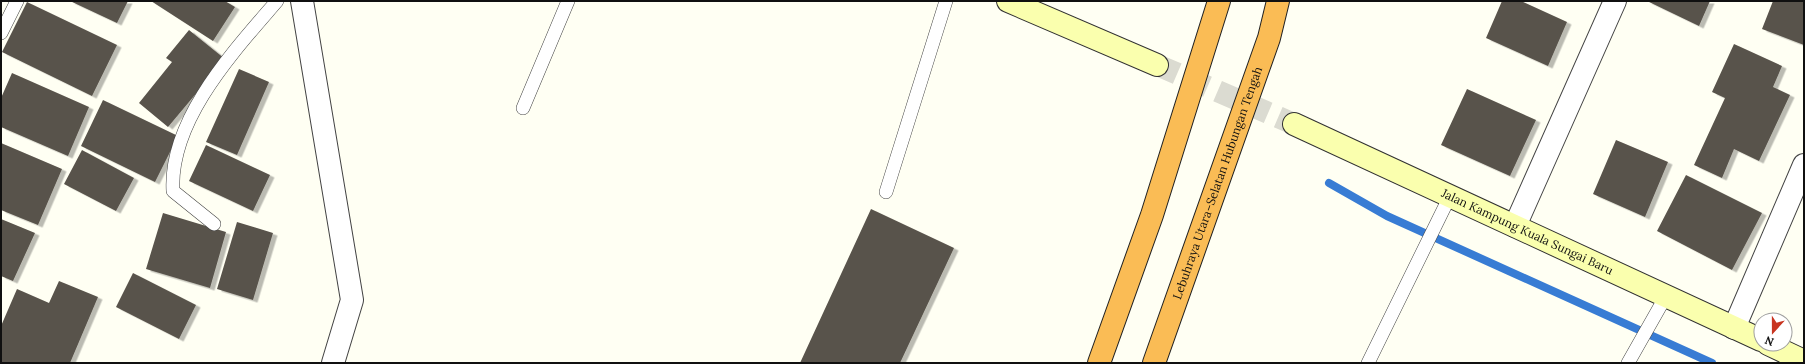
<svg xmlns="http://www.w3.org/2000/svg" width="1805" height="364" viewBox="0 0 1805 364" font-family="Lora,serif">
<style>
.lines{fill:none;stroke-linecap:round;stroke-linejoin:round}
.stream{stroke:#387cd4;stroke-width:8}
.building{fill:#59534b;filter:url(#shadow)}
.secondary-tunnel{stroke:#dbdbd1;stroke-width:22;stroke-dasharray:22 11;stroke-linecap:butt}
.lane-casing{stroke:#434343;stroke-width:14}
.street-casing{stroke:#434343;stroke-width:24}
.secondary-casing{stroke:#323232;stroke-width:24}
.highway-casing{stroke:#212121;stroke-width:24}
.lane{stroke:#fff;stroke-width:13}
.street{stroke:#fff;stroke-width:22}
.secondary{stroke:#faffae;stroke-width:22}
.highway{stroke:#fabc55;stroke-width:22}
.labels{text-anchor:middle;stroke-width:4;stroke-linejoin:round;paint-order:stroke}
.street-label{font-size:12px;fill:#101010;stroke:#fff}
</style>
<defs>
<filter id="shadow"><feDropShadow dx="4.5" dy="2.5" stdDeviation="0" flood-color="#0004"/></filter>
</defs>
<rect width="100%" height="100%" fill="#fffff3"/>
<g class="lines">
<!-- stream -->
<path class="stream" d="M1329,183l58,33 325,147"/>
</g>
<!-- building -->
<path class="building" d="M70,1h58l-11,22z
M151,1h74l10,6 -22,34z
M1502,1h19l46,21 -19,44 -62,-28z
M1647,1h63l-11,25z
M1773,1h31v44l-42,-16z
M27,2l90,43 -25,51 -90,-44z
M189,30l36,29 -57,68 -29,-24 33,-41 -6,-4z
M1734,44l48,22 -9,21 17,8 -31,66 -25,-12 -12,29 -28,-13 31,-67 -13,-6z
M239,69l30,13 -32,73 -31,-13z
M12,73l77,34 -21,49 -67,-29v-29z
M1467,89l69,31 -26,56 -69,-31z
M103,100l75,36 -23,46 -74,-36z
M1616,140l52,22 -23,55 -52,-23z
M1,143l61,26 -24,56 -37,-15z
M206,145l64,30 -17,36 -64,-30z
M82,150l52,28 -18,33 -52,-27z
M1686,175l76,38 -30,57 -75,-39z
M871,209l83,39 -54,115h-100z
M163,213l63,19 -16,56 -64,-19z
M1,219l34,14 -22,48 -12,-5z
M237,222l36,11 -20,67 -36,-11z
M133,273l63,32 -17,34 -63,-32z
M59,281l39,16 -28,66h-69v-37l16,-37 32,14z"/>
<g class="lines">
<!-- secondary-tunnel -->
<path class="secondary-tunnel" d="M1157,65l137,59"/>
<!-- lane casing -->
<g class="lane-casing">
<path id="lane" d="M1,33l16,-32
M523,108l45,-107
M886,192l60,-191
M214,224l-41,-33c-4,-71 61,-140 104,-190
M1368,363l82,-167
M1628,363l38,-67"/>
</g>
<!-- street casing -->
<g class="street-casing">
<path id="street" d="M302,1l50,299 -19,63
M1515,226l100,-225
M1734,328l70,-163"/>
</g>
<!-- secondary casing -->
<g class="secondary-casing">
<g id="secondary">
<path d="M1008,1l149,64"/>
<path id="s1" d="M1294,124l467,216"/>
<path d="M1768,344l36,17"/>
</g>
</g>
<!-- highway casing -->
<g class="highway-casing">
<g id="highway">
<path d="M1099,363l53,-148 67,-214"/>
<path id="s2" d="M1154,363l115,-325 9,-37"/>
</g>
</g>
<!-- lane -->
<use href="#lane" class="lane"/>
<!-- street -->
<use href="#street" class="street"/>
<!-- secondary -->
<use href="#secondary" class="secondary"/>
<!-- highway -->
<use href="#highway" class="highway"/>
</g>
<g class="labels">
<!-- street labels -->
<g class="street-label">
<text dy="4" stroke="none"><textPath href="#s2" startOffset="191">Lebuhraya Utara–Selatan Hubungan Tengah</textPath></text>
<text dy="4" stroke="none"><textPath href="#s1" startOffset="257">Jalan Kampung Kuala Sungai Baru</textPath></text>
</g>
</g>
<!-- border -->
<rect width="1805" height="364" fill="none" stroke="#101010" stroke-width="4"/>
<!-- north arrow -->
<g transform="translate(1773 332) rotate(201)"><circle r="19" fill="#ffffff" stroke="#9f9f9f"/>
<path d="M0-3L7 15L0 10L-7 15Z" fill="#c83420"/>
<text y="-6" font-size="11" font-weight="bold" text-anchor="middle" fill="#101010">N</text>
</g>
</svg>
